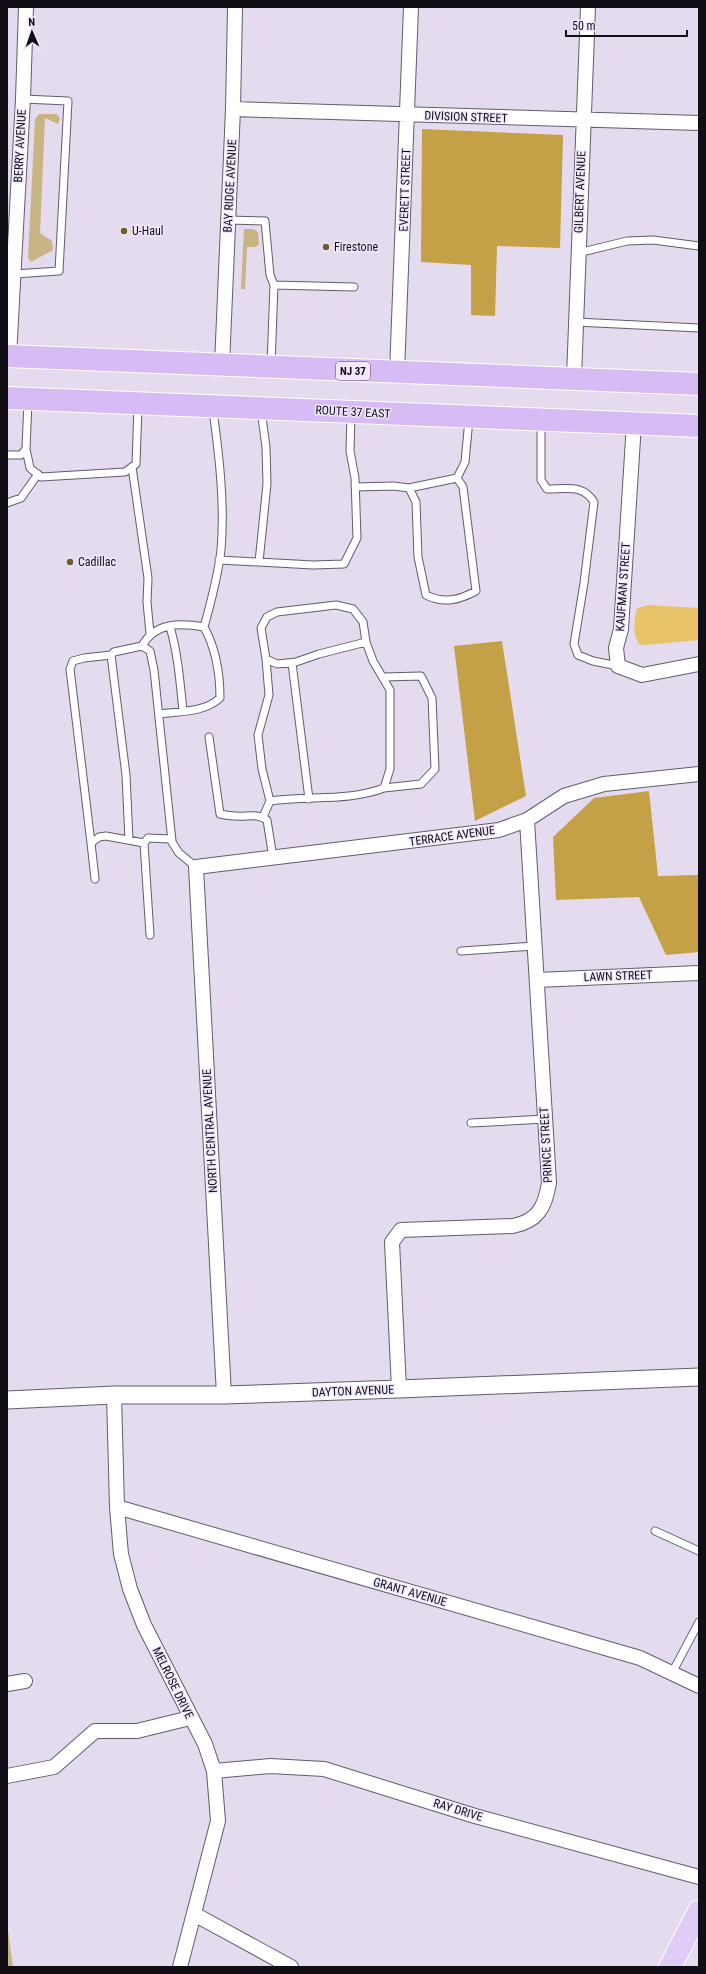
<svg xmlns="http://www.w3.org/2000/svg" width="706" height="1974" viewBox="0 0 706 1974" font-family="'Roboto Condensed',sans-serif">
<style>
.green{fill:#c9b483}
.forest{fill:#c4a046}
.water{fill:#e8c36a}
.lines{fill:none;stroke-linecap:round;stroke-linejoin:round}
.service-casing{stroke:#635b6d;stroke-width:9}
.minor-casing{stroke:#635b6d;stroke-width:16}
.tertiary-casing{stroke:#635b6d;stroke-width:19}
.primary-casing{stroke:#fff;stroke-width:24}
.trunk-casing{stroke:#fff;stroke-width:24}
.service{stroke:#fff;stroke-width:7}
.minor{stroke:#fff;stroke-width:14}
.tertiary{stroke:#fff;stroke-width:17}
.primary{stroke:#e0ccf7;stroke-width:22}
.trunk{stroke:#d6bbf4;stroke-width:22}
.poi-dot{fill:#705c2b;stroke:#f1e8fd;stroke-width:1.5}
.labels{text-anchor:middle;stroke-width:3;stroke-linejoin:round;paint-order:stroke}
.shield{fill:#f1e8fd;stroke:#544f5b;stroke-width:1}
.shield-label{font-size:11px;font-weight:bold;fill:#110e15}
.street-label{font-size:12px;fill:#110e15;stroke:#f1e8fd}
.poi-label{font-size:12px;fill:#110e15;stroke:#f1e8fd;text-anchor:start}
</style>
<rect width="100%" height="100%" fill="#e4dbef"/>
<!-- green -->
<path class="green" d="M39,114h17l4,4 -2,6 -13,-6 -5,115 12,8 1,9 -22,12 -3,-4 7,-139z
M244,229h9l5,3 1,12 -3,3h-9l-2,42h-4z
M7,1923l6,44h-6z"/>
<!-- forest -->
<path class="forest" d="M422,129l141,6 -3,113 -63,-2 -2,70 -24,-1v-50l-50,-3z
M502,641l24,155 -51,25 -21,-175z
M649,791l9,85 41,-1v77l-33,3 -27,-58 -83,3 -3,-63 41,-39z"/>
<!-- water -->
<path class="water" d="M648,605l51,3v32l-53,5 -7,-1c-7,-11 -5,-24 -2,-36z"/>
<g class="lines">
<!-- service casing -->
<g class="service-casing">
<path id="service" d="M228,220l37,1 5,54 4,10
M578,253l49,-12 26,-1 46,6
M14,274l45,-3 9,-170 -45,-2
M576,322l123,6
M271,365l3,-80 80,2
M541,422v58l6,9c20,0 36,-5 47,13l-10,81 -10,61 4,11 15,6 25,5
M26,449l4,19 11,9 84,-5 11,-8 2,-58
M7,455h14l5,-6 2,-48
M132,467l16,111 -1,24 3,32
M457,478l8,-16 4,-43
M355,487l39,-1 15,2 7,14 2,55 8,38c18,9 33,5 50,-4l-13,-104 -6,-9 -48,10
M7,503l14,-5 17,-24
M219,560l94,5 31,-1 13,-26 -2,-60 -5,-27 1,-36
M259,562l8,-78 -1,-37 -5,-37
M170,627c8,27 10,55 13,84
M204,627c7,-25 14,-51 17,-77 4,-46 -2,-95 -8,-140
M142,646c13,-24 38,-23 62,-19 12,22 16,46 16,71 -16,15 -41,13 -61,16
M266,659l3,36 -11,40 4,34 8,32
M292,663l17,136
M209,737l11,77c5,1 11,2 16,2 11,1 21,-3 31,4l6,38
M384,788l37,-4 14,-15 -3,-71 -11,-22 -37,1
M263,817l7,-16c38,-6 77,1 114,-13l6,-19v-79l-17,-29 -7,-19 -3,-20 -10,-13 -17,-4 -59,7 -10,5 -6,11 5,31 11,5 19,-2 23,-8 47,-12
M129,840l-3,-65 -15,-120 3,-3 28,-6 8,5 4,19 18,171
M91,843l-21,-174 3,-8 11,-3 27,-3
M95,879l-4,-36 8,-6 7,-1 38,7
M150,935l-6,-92 4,-5 22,1 9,14 17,14
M461,951l74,-5
M471,1123l74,-4
M655,1531l44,20
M672,1673l27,-51"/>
</g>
<!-- minor casing -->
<g class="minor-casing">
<path id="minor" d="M233,109l466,14
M9,356l14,-257 3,-92
M222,365l11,-256 2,-102
M397,373l14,-366
M574,378l14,-371
M634,423l-13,206 -5,19 2,18 24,9 57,-11
M537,980l162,-7
M399,1389l-7,-147 9,-12 112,-4c25,-5 32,-19 36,-43l-22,-363
M114,1395l3,112 4,47 9,35 14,36 61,119 9,27 4,50 -38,146
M224,1395l-28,-528 303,-37 28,-10 37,-24 40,-12 95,-10
M117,1507l523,151 59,28
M7,1684l18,-3
M214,1771l56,-5 54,3 151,47 224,61
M7,1776l47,-9 41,-36h42l53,-13
M194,1914l97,53"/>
</g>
<!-- tertiary casing -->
<g class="tertiary-casing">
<path id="tertiary" d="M7,1400l107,-5h110l175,-6 300,-12"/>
</g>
<!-- primary casing -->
<g class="primary-casing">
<path id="primary" d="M670,1967l29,-56"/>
</g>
<!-- trunk casing -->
<g class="trunk-casing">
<path id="trunk" d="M7,356l692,28
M7,398l692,28"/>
</g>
<!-- service -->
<use href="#service" class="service"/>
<!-- minor -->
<use href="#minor" class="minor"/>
<!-- tertiary -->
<use href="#tertiary" class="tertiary"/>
<!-- primary -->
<use href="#primary" class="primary"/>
<!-- trunk -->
<use href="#trunk" class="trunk"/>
</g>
<!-- markers -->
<g class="poi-dot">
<circle cx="124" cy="231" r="4"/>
<circle cx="326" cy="247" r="4"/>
<circle cx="70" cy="562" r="4"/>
</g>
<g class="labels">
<!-- shield labels -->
<rect class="shield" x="336" y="362" width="34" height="18" rx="3"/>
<g class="shield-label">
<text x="353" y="375">NJ 37</text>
</g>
<!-- street labels -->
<g class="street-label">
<text transform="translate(466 117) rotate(2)" y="4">DIVISION STREET</text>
<text transform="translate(20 146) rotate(-87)" y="4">BERRY AVENUE</text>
<text transform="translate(230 186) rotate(-87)" y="4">BAY RIDGE AVENUE</text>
<text transform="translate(405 190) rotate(-88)" y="4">EVERETT STREET</text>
<text transform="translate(580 192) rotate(-88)" y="4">GILBERT AVENUE</text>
<text transform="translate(353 412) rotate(3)" y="4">ROUTE 37 EAST</text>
<text transform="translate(623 587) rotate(-86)" y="4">KAUFMAN STREET</text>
<text transform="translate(452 836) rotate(-8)" y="4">TERRACE AVENUE</text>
<text transform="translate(618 976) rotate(-2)" y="4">LAWN STREET</text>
<text transform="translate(210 1131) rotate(-93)" y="4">NORTH CENTRAL AVENUE</text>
<text transform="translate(546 1145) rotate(-93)" y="4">PRINCE STREET</text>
<text transform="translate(353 1391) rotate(-2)" y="4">DAYTON AVENUE</text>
<text transform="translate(410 1592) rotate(16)" y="4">GRANT AVENUE</text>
<text transform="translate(173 1683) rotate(64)" y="4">MELROSE DRIVE</text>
<text transform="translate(458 1810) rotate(17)" y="4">RAY DRIVE</text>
</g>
<!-- poi labels -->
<g class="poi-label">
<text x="132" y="235">U-Haul</text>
<text x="334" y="251">Firestone</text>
<text x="78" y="566">Cadillac</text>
</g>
</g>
<!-- border -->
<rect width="706" height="1974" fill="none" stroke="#110e15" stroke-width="16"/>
<!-- north arrow -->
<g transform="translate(32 32) rotate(358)" stroke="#f1e8fd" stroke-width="3" paint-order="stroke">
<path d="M0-3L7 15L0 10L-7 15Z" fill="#110e15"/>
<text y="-6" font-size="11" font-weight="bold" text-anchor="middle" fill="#110e15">N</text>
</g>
<!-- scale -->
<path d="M566 30v6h121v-6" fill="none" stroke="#110e15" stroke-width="2"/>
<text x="572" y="30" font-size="12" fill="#110e15" stroke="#f1e8fd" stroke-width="3" paint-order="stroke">50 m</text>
</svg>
